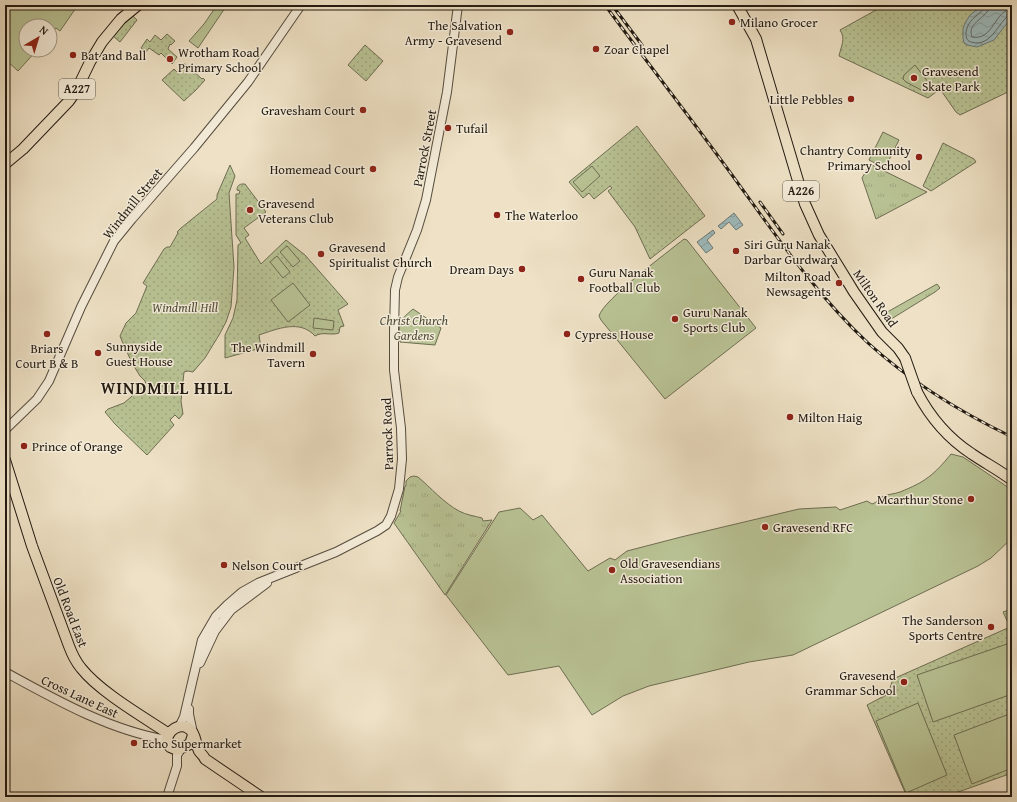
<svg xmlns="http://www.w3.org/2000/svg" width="1017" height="802" viewBox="0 0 1017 802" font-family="'Gentium Book Plus',serif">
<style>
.grass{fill:url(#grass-tufts);stroke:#6e6e53}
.park{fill:url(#park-dots);stroke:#6e6e53}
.garden{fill:#b9c395;stroke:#6e6e53}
.water{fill:url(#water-waves);stroke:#6c7b79}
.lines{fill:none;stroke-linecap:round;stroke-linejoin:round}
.shore{stroke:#606a68;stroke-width:1}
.minor-casing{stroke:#554c3e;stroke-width:10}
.major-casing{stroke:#221a11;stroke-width:12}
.minor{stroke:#f4ecd9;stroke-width:8}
.major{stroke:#eee1c5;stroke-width:10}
.rail-casing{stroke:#221a11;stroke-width:3}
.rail{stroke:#f4ecd9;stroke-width:1.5;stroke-dasharray:4.5;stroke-linecap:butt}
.major-bridge-casing{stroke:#221a11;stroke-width:12;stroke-linecap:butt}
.major-bridge{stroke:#eee1c5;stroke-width:10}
.poi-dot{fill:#8f2418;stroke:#f4ecd9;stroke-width:1.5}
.labels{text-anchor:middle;stroke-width:3;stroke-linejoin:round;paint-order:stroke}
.shield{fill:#f4ecd9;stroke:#61594d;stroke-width:1}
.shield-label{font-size:12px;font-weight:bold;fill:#221a11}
.poi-label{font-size:13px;fill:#221a11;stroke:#f4ecd9;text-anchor:start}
.street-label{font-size:13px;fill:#221a11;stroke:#f4ecd9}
.park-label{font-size:13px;font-style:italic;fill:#4f4d39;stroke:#f4ecd9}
.district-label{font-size:17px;font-weight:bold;letter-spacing:1px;fill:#221a11;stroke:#f4ecd9}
</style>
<defs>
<pattern id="grass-tufts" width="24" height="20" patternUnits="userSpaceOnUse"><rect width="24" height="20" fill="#b9c395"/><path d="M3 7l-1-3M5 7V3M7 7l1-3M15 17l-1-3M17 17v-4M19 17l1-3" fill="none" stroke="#9fa77f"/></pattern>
<pattern id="park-dots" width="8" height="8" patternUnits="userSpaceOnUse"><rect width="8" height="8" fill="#b9c395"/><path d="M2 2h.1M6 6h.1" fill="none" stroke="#9fa77f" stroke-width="1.8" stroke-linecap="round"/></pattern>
<pattern id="water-waves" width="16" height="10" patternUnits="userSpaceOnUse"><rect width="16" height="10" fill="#9ebbbe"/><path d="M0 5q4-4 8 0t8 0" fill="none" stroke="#88a0a2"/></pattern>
</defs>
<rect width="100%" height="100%" fill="#eee1c5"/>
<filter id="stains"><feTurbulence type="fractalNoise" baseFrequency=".005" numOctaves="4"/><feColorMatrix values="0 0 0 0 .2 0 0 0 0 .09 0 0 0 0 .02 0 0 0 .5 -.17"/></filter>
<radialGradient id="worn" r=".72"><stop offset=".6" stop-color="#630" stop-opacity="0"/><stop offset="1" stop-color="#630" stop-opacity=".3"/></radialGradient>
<!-- grass -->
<path class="grass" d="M870,164l57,28 -51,27 -14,-41z
M937,284l3,4 -5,4 -47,29 -6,-6z
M414,476l4,1c13,11 26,26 41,34 7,4 16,5 23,7l1,3 9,-1 -47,75 -51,-72 7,-12h-1l5,-25h1v-5l4,-4z"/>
<!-- park -->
<path class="park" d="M885,5h127v85l-52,25 -4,-3 -16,-23 -12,9 -89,-42c2,-10 7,-17 1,-26z
M132,15l5,5 -17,22 -7,-6z
M167,34l8,7 -4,4 -1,-1 -2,5 9,8 -5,7 -11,-11 -2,2 -10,-7 -3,4 -5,-4 6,-9 3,3 5,-7 6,5z
M365,45l18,16 -17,20 -18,-16z
M184,63l18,16 1,-1 2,2 -9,10 -12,11 -22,-21 12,-11 3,3z
M637,126l68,90 -55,43 -15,-32 -27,-36 4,-3 -2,-2 -16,13 -5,-6 -6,5 -14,-16z
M943,143l31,16 2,3 -45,29 -8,-5z
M230,165l5,11 -6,17 5,74 -3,40 -5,15 -7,13 -14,23 -12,14 -5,-1 -4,1 -3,29 2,13 -4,5 -4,-4 -5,5 4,5 -27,30 -32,-31 -10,-12 3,-3 16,-6 22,-19 -1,-3 -5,-5 -8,-13 -10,-22 -2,-5 6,-13 10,-10 11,-27 -4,-3 21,-34 3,-2h3l8,-14 -1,-1 4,-4 36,-29v-4z
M243,184h2l21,28 -22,16 5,7 -4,3 16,26 25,-24 19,15 43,49 -10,6 6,16 -4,1 -1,6c-8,3 -16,-2 -24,3 -15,-17 -38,-7 -56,-1l2,13 -36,10v-23l8,-17 4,-18 1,-55 3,-2 -5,-8v-41h3l1,-3 -3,-1c0,-4 2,-6 6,-6z
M1012,609v164l-68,24h-37l-40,-92 21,-11 5,-15 117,-52 -7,-15z"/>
<!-- garden -->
<path class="garden" d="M5,5h73l-18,26 -4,-3 -6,7v-9h-24v24h11l-19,21 -13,-12z
M217,5h4l4,3 -27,40 -9,-7 15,-17z
M915,65l16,21 -6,6 -19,-10 -3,-3 1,-4z
M883,132l16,8 -14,28 -16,-8z
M592,166l8,10 -18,16 -9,-10z
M684,239l3,1 69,88 -91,71 -64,-79 -2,-4c4,-16 69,-64 85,-77z
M287,246l13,15 -7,6 -13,-15z
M277,256l13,16 -7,6 -13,-16z
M293,283l17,22 -22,17 -17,-22z
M413,309l28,19 -6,17 -35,-3c-1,-21 -3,-19 13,-33z
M314,318l20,3 -1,9 -20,-2z
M951,454l12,3 49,33v48l-21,20 -13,8 -185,89 -44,7 -100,24 -26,10 -31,19 -33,-49 -51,9 -62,-80 53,-83 21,-4 13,12 9,-5 46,56 22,-13 5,2 12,-9 54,-14 118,-28 37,-2 4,3 27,-9 5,3c6,-2 6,-5 10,-7 5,-3 13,-3 18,-5 25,-10 34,-17 51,-38z
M1007,644l5,15v35l-79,28 -16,-47z
M918,703l29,72 -41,18 -30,-72z
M1012,713v55l-40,16 -18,-49z"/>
<!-- water -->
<path class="water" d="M983,5h29v12l-18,23 -17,7 -10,-2 -3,-2 -1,-5v-9l2,-6 5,-8z
M734,213l9,12 -7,5 -7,-8 -8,7 -3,-3z
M713,230l2,3 -8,7 6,8 -7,5 -9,-11z"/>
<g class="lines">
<!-- shore -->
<path class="shore" d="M985,5c-1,9 -17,12 -19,27 0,4 0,9 5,10 22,7 29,-26 41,-28
M990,5c-1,13 -24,17 -18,32 22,4 22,-27 40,-28"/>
<!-- minor casing -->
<g class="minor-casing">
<path id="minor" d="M5,430l32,-31 12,-18 32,-74 33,-66 18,-22 62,-71 54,-66 53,-77
M200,663l15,-32 16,-21 36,-27
M5,672c51,28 104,58 162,68
M189,709v5l4,19
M179,727l5,-10 18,-77 14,-24 11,-11 15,-13 16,-9 78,-31 41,-21 9,-6 5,-9 8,-27 3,-30 -1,-31 -7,-58v-39l1,-41 3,-13 19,-47 9,-30 21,-108 11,-87
M167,797l10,-31v-11l4,-6"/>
</g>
<!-- major casing -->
<g class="major-casing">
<path id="major" d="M737,5l19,34 40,135 9,30 14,31 35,57 28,40 16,16 7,10
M5,164l18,-15 46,-48 7,-10 14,-29 12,-20 19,-23 17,-14
M917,392c13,25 32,47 55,62 13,9 27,16 40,26
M5,460l27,86 37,100c3,8 7,16 12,22 19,24 61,48 88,66
M193,735l-3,9 -13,6 -7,-3c-9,-12 7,-24 16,-20 10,4 9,16 13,24 2,3 5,5 6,8l56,38"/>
</g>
<!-- minor -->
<use href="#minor" class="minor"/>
<!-- major -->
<use href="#major" class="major"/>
<!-- rail casing -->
<g class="rail-casing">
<path id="rail" d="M605,5c38,52 78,103 116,155 46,62 90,130 147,183 43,39 92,69 144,94
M612,5l30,40
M760,202l23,32"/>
</g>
<!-- rail -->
<use href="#rail" class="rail"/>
<!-- major-bridge casing -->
<g class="major-bridge-casing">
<path id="major-bridge" d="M905,358l12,34"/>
</g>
<!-- major-bridge -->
<use href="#major-bridge" class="major-bridge"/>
</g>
<!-- markers -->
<g class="poi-dot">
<circle cx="732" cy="22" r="4"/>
<circle cx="510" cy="32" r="4"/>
<circle cx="596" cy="49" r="4"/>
<circle cx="73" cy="55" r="4"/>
<circle cx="170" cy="59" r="4"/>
<circle cx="914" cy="78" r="4"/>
<circle cx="851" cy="99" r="4"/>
<circle cx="363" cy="110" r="4"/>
<circle cx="448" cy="128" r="4"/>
<circle cx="919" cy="157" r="4"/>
<circle cx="373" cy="169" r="4"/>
<circle cx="250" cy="210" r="4"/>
<circle cx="497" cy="215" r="4"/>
<circle cx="736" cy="251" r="4"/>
<circle cx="321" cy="254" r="4"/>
<circle cx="522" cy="269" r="4"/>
<circle cx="581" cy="279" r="4"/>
<circle cx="839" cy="283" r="4"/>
<circle cx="675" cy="319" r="4"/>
<circle cx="47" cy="334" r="4"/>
<circle cx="567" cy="334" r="4"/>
<circle cx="98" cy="353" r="4"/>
<circle cx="313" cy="354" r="4"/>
<circle cx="790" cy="417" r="4"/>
<circle cx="24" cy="446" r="4"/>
<circle cx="971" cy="499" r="4"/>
<circle cx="765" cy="527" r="4"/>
<circle cx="224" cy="565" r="4"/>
<circle cx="612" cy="570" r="4"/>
<circle cx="991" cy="627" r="4"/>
<circle cx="904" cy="682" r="4"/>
<circle cx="134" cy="743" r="4"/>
</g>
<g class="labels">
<!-- shield labels -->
<g class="shield">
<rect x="59" y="79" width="36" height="20" rx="3"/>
<rect x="783" y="181" width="36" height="20" rx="3"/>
</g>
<g class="shield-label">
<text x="77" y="93">A227</text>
<text x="801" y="195">A226</text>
</g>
<!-- poi labels -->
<g class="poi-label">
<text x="740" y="27">Milano Grocer</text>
<text x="502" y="30" text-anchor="end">The Salvation<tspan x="502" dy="15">Army - Gravesend</tspan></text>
<text x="604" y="54">Zoar Chapel</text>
<text x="178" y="57">Wrotham Road<tspan x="178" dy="15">Primary School</tspan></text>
<text x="81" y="60">Bat and Ball</text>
<text x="922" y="76">Gravesend<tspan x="922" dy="15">Skate Park</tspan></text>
<text x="843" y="104" text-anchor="end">Little Pebbles</text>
<text x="355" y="115" text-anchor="end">Gravesham Court</text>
<text x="456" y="133">Tufail</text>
<text x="911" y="155" text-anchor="end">Chantry Community<tspan x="911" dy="15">Primary School</tspan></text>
<text x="365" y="174" text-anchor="end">Homemead Court</text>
<text x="258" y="208">Gravesend<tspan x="258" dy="15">Veterans Club</tspan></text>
<text x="505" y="220">The Waterloo</text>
<text x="744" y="249">Siri Guru Nanak<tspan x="744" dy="15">Darbar Gurdwara</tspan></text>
<text x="329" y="252">Gravesend<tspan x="329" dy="15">Spiritualist Church</tspan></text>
<text x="514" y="274" text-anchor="end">Dream Days</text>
<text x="589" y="277">Guru Nanak<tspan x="589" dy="15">Football Club</tspan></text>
<text x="831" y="281" text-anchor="end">Milton Road<tspan x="831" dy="15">Newsagents</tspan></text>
<text x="683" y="317">Guru Nanak<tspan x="683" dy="15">Sports Club</tspan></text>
<text x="575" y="339">Cypress House</text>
<text x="106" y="351">Sunnyside<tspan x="106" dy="15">Guest House</tspan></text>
<text x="305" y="352" text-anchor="end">The Windmill<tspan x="305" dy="15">Tavern</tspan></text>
<text x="47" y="353" text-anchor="middle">Briars<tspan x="47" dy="15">Court B &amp; B</tspan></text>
<text x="798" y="422">Milton Haig</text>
<text x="32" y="451">Prince of Orange</text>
<text x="963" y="504" text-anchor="end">Mcarthur Stone</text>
<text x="773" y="532">Gravesend RFC</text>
<text x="620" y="568">Old Gravesendians<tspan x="620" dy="15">Association</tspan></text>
<text x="232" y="570">Nelson Court</text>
<text x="983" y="625" text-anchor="end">The Sanderson<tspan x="983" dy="15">Sports Centre</tspan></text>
<text x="896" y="680" text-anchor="end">Gravesend<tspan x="896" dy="15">Grammar School</tspan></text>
<text x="142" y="748">Echo Supermarket</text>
</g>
<!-- street labels -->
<g class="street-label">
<text transform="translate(424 148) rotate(-79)" y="5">Parrock Street</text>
<text transform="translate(132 203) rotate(-51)" y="5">Windmill Street</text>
<text transform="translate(876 298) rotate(55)" y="5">Milton Road</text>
<text transform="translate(387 434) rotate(-92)" y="5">Parrock Road</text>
<text transform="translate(71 612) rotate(69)" y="5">Old Road East</text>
<text transform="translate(80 696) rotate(25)" y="5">Cross Lane East</text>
</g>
<!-- park labels -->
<g class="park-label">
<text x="185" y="312">Windmill Hill</text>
<text x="414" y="325">Christ Church<tspan x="414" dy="15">Gardens</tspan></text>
</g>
<!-- district labels -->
<g class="district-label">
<text x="167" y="394">WINDMILL HILL</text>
</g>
</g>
<!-- margin -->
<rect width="1017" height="802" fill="none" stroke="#eee1c5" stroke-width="20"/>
<rect x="6" y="6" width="1005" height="790" fill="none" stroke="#221a11" stroke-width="2"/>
<rect x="10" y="10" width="997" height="782" fill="none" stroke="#221a11"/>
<!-- north arrow -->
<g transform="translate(38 38) rotate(38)"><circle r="19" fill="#f4ecd9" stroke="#a09889"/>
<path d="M0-3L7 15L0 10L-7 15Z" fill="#8f2418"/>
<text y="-6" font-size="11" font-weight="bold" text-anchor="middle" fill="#221a11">N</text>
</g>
<rect width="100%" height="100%" filter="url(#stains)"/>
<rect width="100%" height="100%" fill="url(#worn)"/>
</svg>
